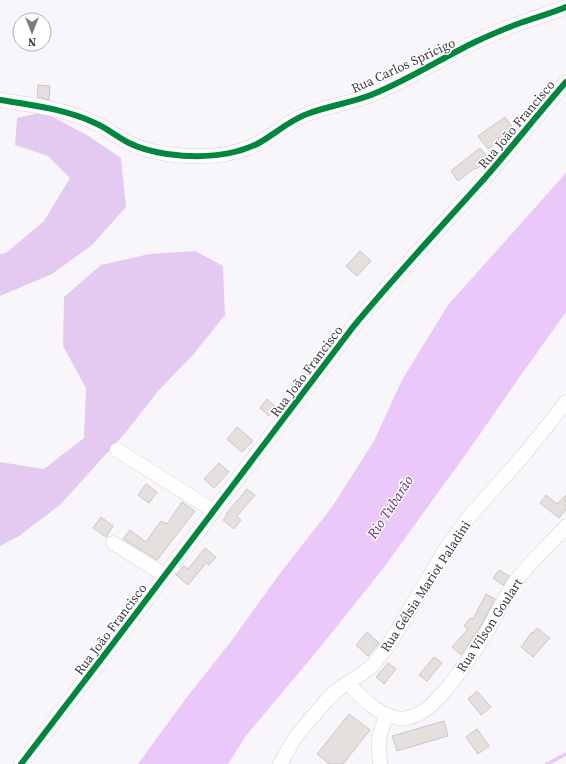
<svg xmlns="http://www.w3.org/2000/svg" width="566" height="764" viewBox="0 0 566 764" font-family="'Source Serif 4',serif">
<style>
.forest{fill:#e4caf1}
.water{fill:#eac8fa}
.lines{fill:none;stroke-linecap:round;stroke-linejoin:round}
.stream{stroke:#eac8fa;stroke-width:3.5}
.building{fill:#e4e0de;stroke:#cac7c4}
.minor-casing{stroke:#d6d1d9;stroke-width:15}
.minor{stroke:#fefefe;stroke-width:14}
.cycleway-casing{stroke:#fff;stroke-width:8}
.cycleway{stroke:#00873e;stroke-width:6}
.labels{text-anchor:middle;stroke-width:3;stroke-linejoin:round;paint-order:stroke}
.street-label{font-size:13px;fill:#3e3841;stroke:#fff}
.water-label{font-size:14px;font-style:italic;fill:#652e7d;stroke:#fff}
</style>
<rect width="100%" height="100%" fill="#f9f6fb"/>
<!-- forest -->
<path class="forest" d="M43,112l44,23 34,23 5,49 -34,38 -40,29 -52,22v-42l6,-1 38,-32 26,-43 -22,-22 -33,-11 2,-27z
M195,251l28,15 2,49 -33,41 -34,35 -32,41 -66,73 -41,31 -19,10v-84l44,7 40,-31 2,-50 -23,-42 1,-49 37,-32 48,-11z"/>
<!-- water -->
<path class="water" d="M566,173v139l-45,63 -55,79 -84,116 -60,75 -77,92 -17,27h-90l46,-63 48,-61 49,-68 51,-65 42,-66 28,-61 46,-75z"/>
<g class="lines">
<!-- stream -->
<path class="stream" d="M547,764l19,-10"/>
</g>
<!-- building -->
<path class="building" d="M38,85l12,1 -1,14 -12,-3z
M505,117l8,11 -15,11 1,2 -11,8 -10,-13z
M480,148l9,11 -13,10 -1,-1 -17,13 -7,-10z
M360,251l11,10 -14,15 -11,-10z
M267,399l9,8 -7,9 -9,-8z
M237,427l16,14 -11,11 -15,-13z
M219,463l10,9 -15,16 -10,-9z
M146,484l11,8 -8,11 -11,-8z
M247,489l8,6 -18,21 4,4 -7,9 -11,-9 4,-5 -1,-1z
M546,495l11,9 9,-9v15l-7,8 -19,-15z
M182,502l13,9 -38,49 -34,-21 7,-9 16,12 15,-21 6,3z
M101,517l12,9 -7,11 -13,-9z
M205,548l11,9 -7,8 -3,-2 -18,22 -12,-10 8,-9 4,3z
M499,570l10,6 -6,9 -10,-7z
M486,594l9,5 -16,30 -18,26 -9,-8 16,-18 -4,-3 6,-8 3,1z
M537,628l13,10 -17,19 -12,-10 11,-15 1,1z
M367,632l12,11 -11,13 -12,-11z
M434,657l8,6 -15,18 -8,-6z
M388,663l8,6 -12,15 -8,-7z
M477,691l14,16 -10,8 -13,-16z
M349,714l21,16 -27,34h-14l-12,-10z
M444,721l4,15 -51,15 -5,-15z
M477,729l12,17 -11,8 -12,-17z"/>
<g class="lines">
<!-- minor casing -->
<g class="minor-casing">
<path id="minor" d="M0,100c32,5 65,9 95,23 12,5 22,14 34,20 12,6 25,9 38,11 29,4 63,3 90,-10 17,-9 31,-23 50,-30 21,-8 43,-11 64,-19 36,-14 69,-36 104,-53 15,-7 31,-14 48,-20 14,-5 29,-9 43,-15
M117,450l97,61
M113,543l52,32
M348,683c14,15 29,31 49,35 11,2 23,-4 31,-10 8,-7 15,-15 21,-22 13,-17 26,-34 37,-53 9,-15 16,-31 25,-45 15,-23 37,-41 55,-62
M21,764l91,-119 241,-318c42,-51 87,-99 131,-148 28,-32 54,-65 82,-97
M280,764l16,-28 31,-36 10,-10 26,-17 9,-7 12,-15 12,-18 46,-78 12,-18 13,-18 56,-63 43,-54
M380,764l-1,-13v-13l7,-23"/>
</g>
<!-- minor -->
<use href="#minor" class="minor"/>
<!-- cycleway casing -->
<g class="cycleway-casing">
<path id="cycleway" d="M0,100c32,5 65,9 95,23 12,5 22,14 34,20 12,6 25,9 38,11 29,4 63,3 90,-10 17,-9 31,-23 50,-30 21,-8 43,-11 64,-19 36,-14 69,-36 104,-53 15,-7 31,-14 48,-20 14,-5 29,-9 43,-15
M21,764l91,-119 241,-318c42,-51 87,-99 131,-148 28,-32 54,-65 82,-97"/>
</g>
<!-- cycleway -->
<use href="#cycleway" class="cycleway"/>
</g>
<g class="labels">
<!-- street labels -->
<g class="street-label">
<text transform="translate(403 65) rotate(-25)" y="5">Rua Carlos Spricigo</text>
<text transform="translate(516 124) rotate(-50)" y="5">Rua João Francisco</text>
<text transform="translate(306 371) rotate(-53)" y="5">Rua João Francisco</text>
<text transform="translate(425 586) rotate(-57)" y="5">Rua Gélsia Mariot Paladini</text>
<text transform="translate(489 625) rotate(-57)" y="5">Rua Vilson Goulart</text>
<text transform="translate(110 629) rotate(-53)" y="5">Rua João Francisco</text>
</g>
<!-- water labels -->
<g class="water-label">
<text transform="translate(390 507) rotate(-57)" y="5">Rio Tubarão</text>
</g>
</g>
<!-- north arrow -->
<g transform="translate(32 32) rotate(180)"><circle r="19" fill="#ffffff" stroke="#b2afb3"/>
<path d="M0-3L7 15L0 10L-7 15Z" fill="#7f7a82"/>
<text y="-6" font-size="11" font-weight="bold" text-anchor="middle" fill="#3e3841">N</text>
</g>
</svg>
